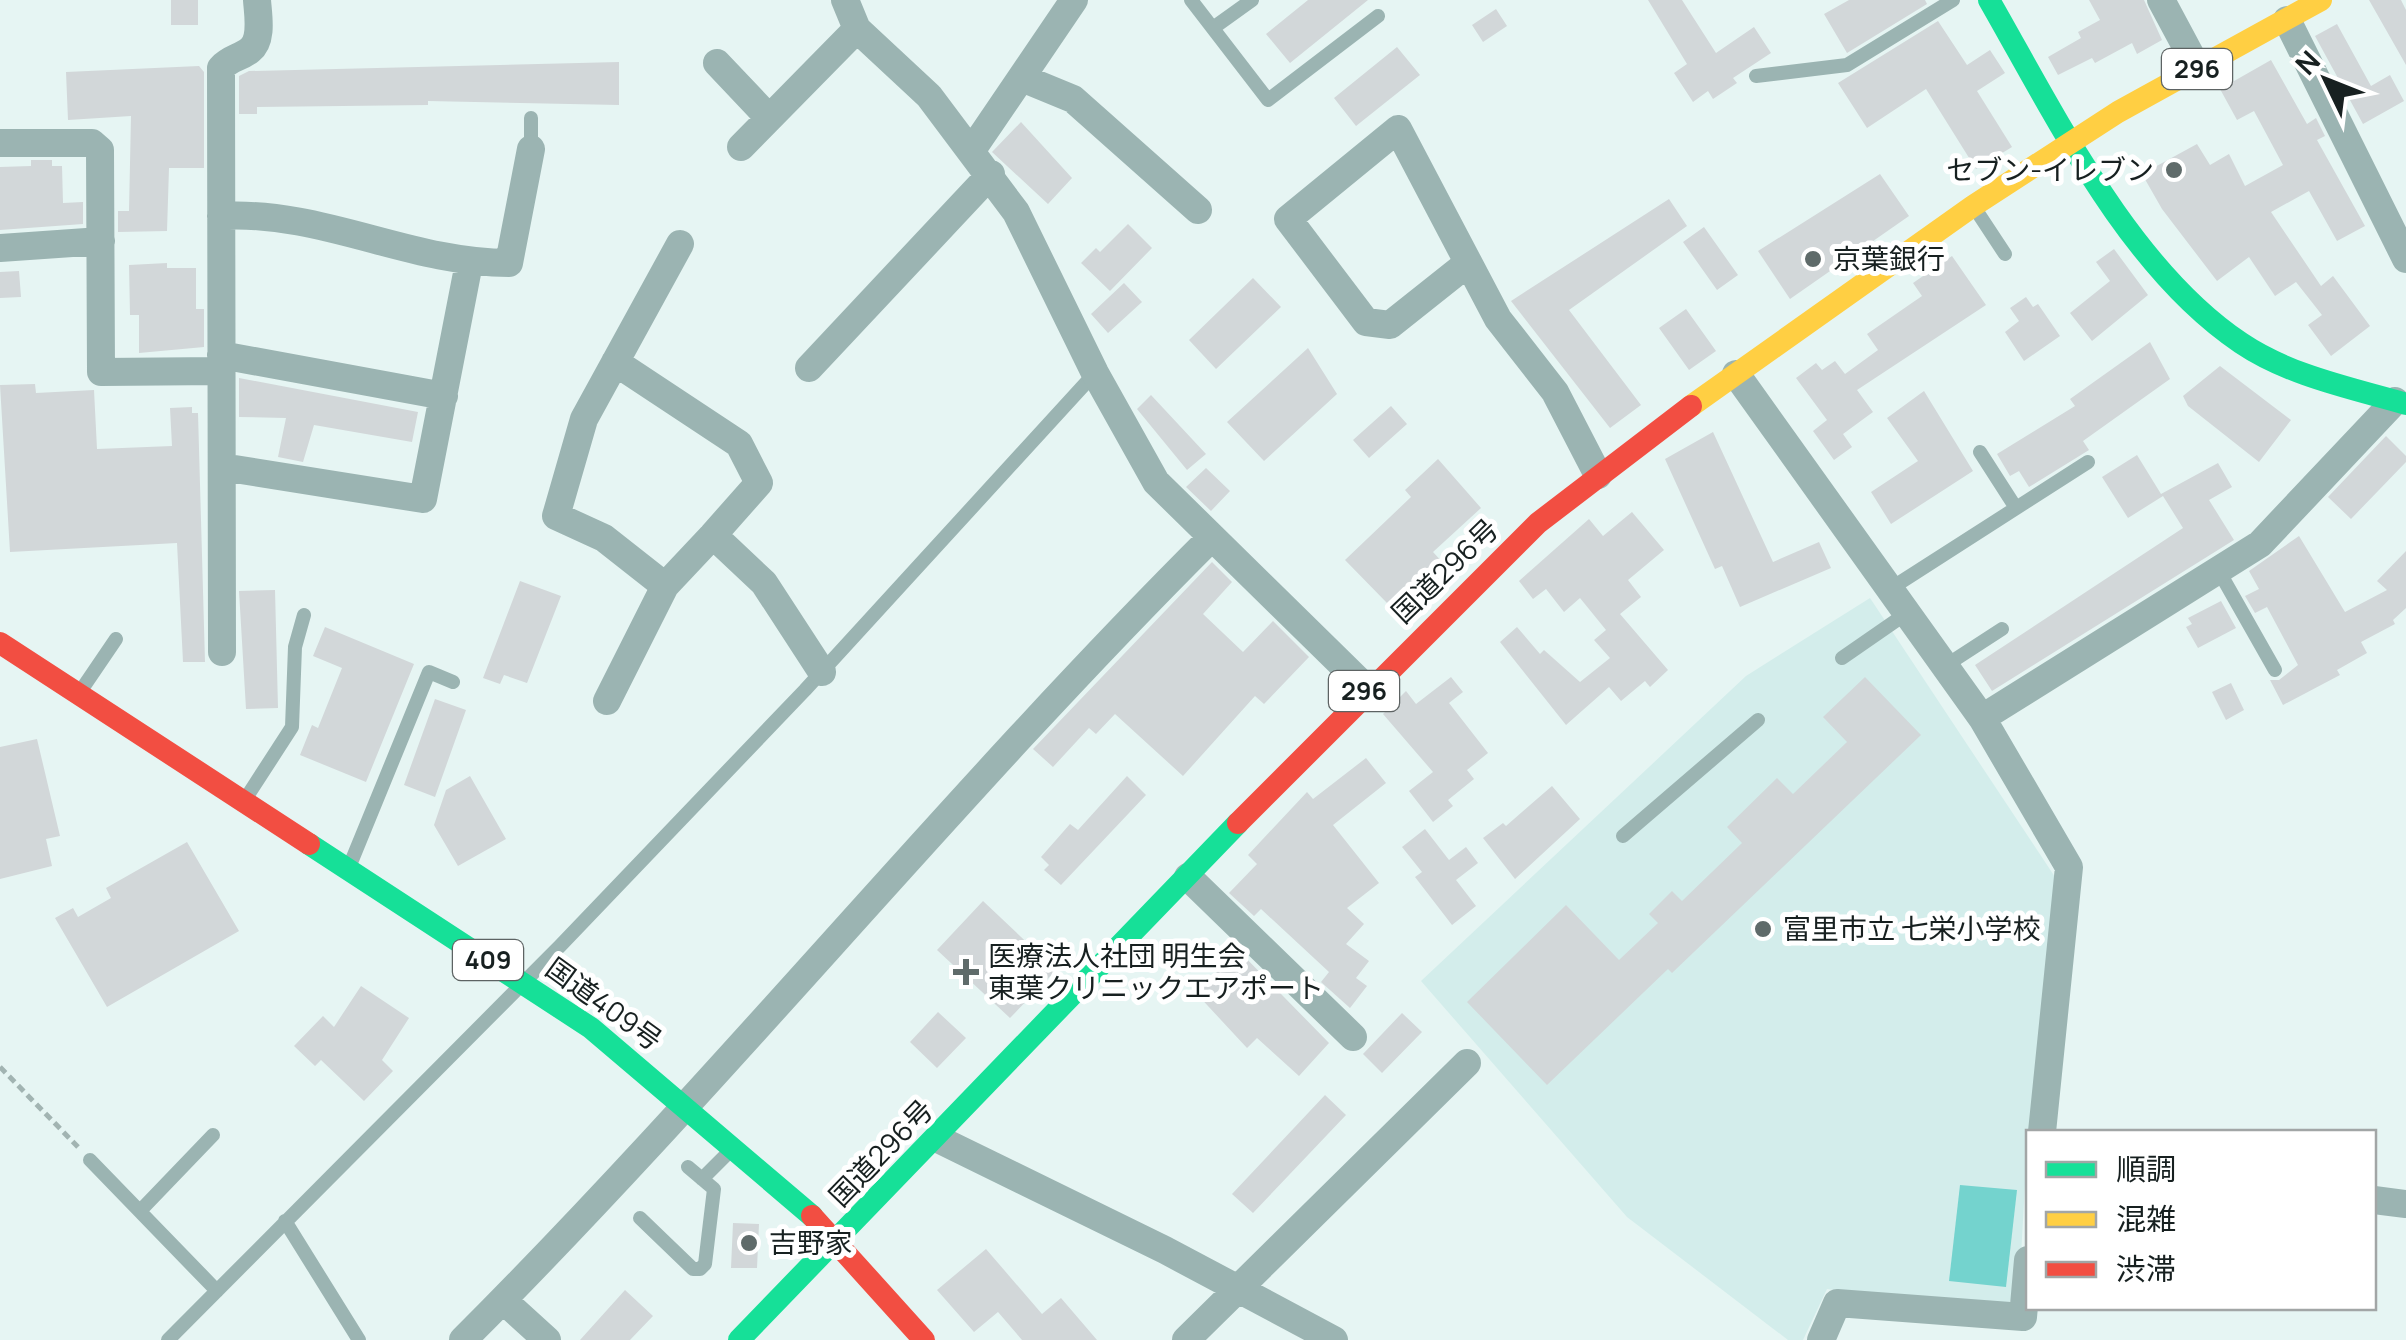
<svg xmlns="http://www.w3.org/2000/svg" width="2406" height="1340" viewBox="0 0 2406 1340" font-family="Manrope,'Noto Sans JP',sans-serif">
<style>
.built{fill:#d3edeb}
.water{fill:#74d3ce}
.building{fill:#d2d7d9}
.lines{fill:none;stroke-linecap:round;stroke-linejoin:round}
.path{stroke:#a2b4b2;stroke-width:5;stroke-dasharray:8 5;stroke-linecap:butt}
.lane{stroke:#9bb4b2;stroke-width:14}
.street{stroke:#9bb4b2;stroke-width:28}
.fast{stroke:#16e098;stroke-width:22}
.slow{stroke:#ffcf43;stroke-width:22}
.jam{stroke:#f24e42;stroke-width:22}
.poi-dot{fill:#5f6b6a;stroke:#fff;stroke-width:4}
.labels{text-anchor:middle;stroke-width:10;stroke-linejoin:round;paint-order:stroke}
.shield{fill:#fff;stroke:#5d6363;stroke-width:2.5}
.shield-label{font-size:25px;font-weight:bold;fill:#172020}
.poi-label{font-size:28px;fill:#172020;stroke:#fff;text-anchor:start}
.street-label{font-size:28px;fill:#172020;stroke:#fff}
</style>
<rect width="100%" height="100%" fill="#e6f5f3"/>
<!-- built -->
<path class="built" d="M1870,598l185,279 -22,255h-5l-9,159 -18,21 -174,-23 -24,51h-15l-161,-123 -206,-236 325,-305z"/>
<!-- water -->
<path class="water" d="M1960,1185l57,5 -11,97 -57,-6z"/>
<!-- building -->
<path class="building" d="M171,0h27v25h-27z
M1308,0h60l-78,63 -24,-29z
M1648,0h34l34,53 38,-26 17,26 -38,25 4,5 -24,16 -5,-8 -15,11 -19,-29 13,-9z
M1849,0h76l2,4 -80,49 -23,-39z
M2089,0h55l18,40 -25,14 -5,-11 -37,20 -3,-5 -34,17 -10,-18 33,-19 -3,-6 22,-12z
M2369,0h32l5,10v55z
M1496,9l11,17 -24,16 -11,-17z
M1938,21l29,44 23,-15 15,23 -28,18 35,56 -36,22 -50,-80 -59,39 -29,-45z
M2337,24l34,62 19,-11 14,26 -41,23 -48,-88z
M1397,47l23,28 -64,51 -22,-28z
M2271,60l36,64 9,-6 9,18 -8,4 48,86 -28,15 -28,-50 -38,21 50,74 12,-10 37,50 -39,30 -23,-31 14,-10 -26,-33 -21,14 -26,-39 -32,24 -55,-72 -20,-35 55,-30 13,21 19,-11 16,32 38,-21 -29,-54 -17,9 -17,-31z
M619,62v43l-191,-4v4l-171,2v7h-18v-38l10,-5z
M199,66l5,6v96h-35l-2,63 -49,1v-21h11l2,-95 -63,4 -2,-48z
M1021,122l51,56 -24,26 -56,-52z
M31,160h21v6h10l1,37 20,-1v22l-83,6v-63l31,-1z
M1880,174l29,42 -119,83 -32,-48z
M1669,199l18,27 -118,84 72,95 -31,23 -99,-127z
M1128,224l24,24 -42,43 -29,-28 15,-15 4,4z
M1704,227l34,48 -21,15 -34,-48z
M2114,249l34,46 -56,46 -22,-28 40,-32 -14,-19z
M1952,256l34,49 -129,85 16,22 -30,22 9,13 -18,13 -21,-29 14,-11 -31,-42 20,-15 6,7 13,-9 10,13 33,-24 -11,-16 55,-38 -9,-13z
M167,263v5h29v41h8v38l-65,6v-38h-9l-1,-50z
M19,271l2,26 -21,1v-26z
M1253,278l28,29 -65,62 -27,-29z
M1124,283l18,19 -34,31 -17,-19z
M2026,297l7,10 5,-3 22,32 -36,25 -19,-29 14,-11 -9,-13z
M1686,309l30,42 -27,19 -30,-42z
M2150,342l20,37 -87,62 6,9 -60,37 -10,-16 -9,5 -13,-22 78,-48 -5,-7z
M1308,348l29,46 -73,67 -37,-39z
M2220,366l71,54 -32,42 -71,-56 -5,-10z
M239,378l179,34 -6,30 -98,-17 -11,37 -25,-5 8,-39 -47,-1z
M35,384l1,9 58,-3 3,59 75,-3 -2,-38 22,-1v6h6l7,249h-22l-6,-119 -167,9 -10,-167z
M1924,391l49,80 -82,53 -20,-32 47,-31 -31,-43z
M1151,395l55,59 -19,16 -50,-61z
M1391,406l16,18 -38,34 -16,-18z
M1713,432l60,130 46,-20 12,26 -91,39 -18,-41 -7,3 -50,-110z
M2386,436l20,20v6l-55,57 -23,-22z
M2137,455l24,39 57,-31 14,24 -23,13 25,40 -242,151 -17,-26 208,-137 -20,-32 -35,22 -26,-41z
M1438,459l43,49 -48,44 12,13 -41,39 -8,-9 -9,8 -42,-43 66,-63 -6,-7z
M1206,468l24,23 -19,20 -25,-24z
M1632,512l32,38 -36,30 13,17 -21,17 48,56 -18,17 -5,-6 -24,20 -12,-14 -43,38 -66,-83 17,-15 23,27 4,-4 36,32 30,-24 -16,-18 12,-10 -26,-32 -16,14 -18,-23 -13,10 -14,-18 70,-62 14,17z
M2299,536l46,76 42,-22 -10,-9 29,-30v57l-13,12 2,4 -34,18 6,11 -30,17 3,5 -57,30 -13,-25h9l19,-15 -31,-58 -12,6 -10,-17 14,-7 -10,-18z
M1212,562l20,20 -29,32 40,38 30,-31 36,36 -45,47 -9,-8 -72,80 -68,-62 -19,20 -7,-6 -36,39 -20,-18z
M520,581l41,15 -34,87 -23,-8 -4,9 -17,-6z
M275,590l3,118 -32,1 -7,-118z
M2221,601l15,27 -38,20 -12,-21 6,-3 -4,-6z
M325,627l89,37 -48,118 -66,-27 12,-30 6,3 24,-60 -29,-12z
M1451,677l12,15 -14,11 39,50 -21,17 7,9 -26,21 5,6 -20,16 -24,-31 24,-19 -50,-58 23,-23 10,13z
M1865,677l56,58 -249,238 -4,-4 -121,116 -80,-83 99,-97 53,55 39,-37 -9,-9 23,-23 10,10 60,-58 -15,-16 50,-49 16,16 54,-52 -24,-25z
M2231,683l13,27 -18,10 -14,-28z
M435,699l31,11 -31,87 -31,-12z
M37,739l23,97 -14,3 6,27 -52,13v-132z
M1366,758l20,25 -53,42 46,58 -32,25 17,16 -18,20 23,17 -13,17 11,8 -17,22 -29,-26 8,-10 -68,-63 -7,7 -25,-23 28,-29 -9,-9 59,-63 6,7z
M470,776l36,63 -48,27 -24,-41 12,-35z
M1127,776l19,19 -85,90 -17,-15 5,-5 -8,-8 29,-33 8,6z
M1552,786l28,33 -65,60 -32,-41 20,-15 3,3z
M1425,829l24,31 17,-13 12,16 -22,17 20,26 -24,19 -37,-48 7,-5 -20,-25z
M187,842l52,89 -132,76 -52,-89 18,-10 5,9 33,-19 -5,-10z
M983,901l73,69 -46,48 -73,-68z
M1239,951l90,92 -30,33 -42,-38 -10,10 -52,-56z
M361,986l48,32 -27,42 11,11 -29,30 -43,-41 -6,6 -21,-20 29,-30 11,11z
M938,1012l28,26 -29,30 -27,-26z
M1402,1013l20,19 -40,41 -19,-19z
M1325,1095l21,20 -93,98 -21,-19z
M733,1223l26,1 -2,44h-26z
M986,1249l56,65 19,-16 36,42h-75l-24,-28 -24,20 -37,-42z
M625,1290l28,26 -23,24h-50z"/>
<g class="lines">
<!-- path -->
<path class="path" d="M0,1067l78,80"/>
<!-- lane -->
<path class="lane" d="M1191,0l77,100 110,-84
M1213,28l39,-28
M1756,76l91,-11 106,-65
M531,118v31
M1978,213l27,41
M1980,452l36,56
M2220,573l55,97
M1890,589l198,-127
M1842,658l65,-45
M1945,666l57,-37
M82,689l34,-50
M248,795l44,-68 3,-80 9,-32
M1623,836l135,-116
M352,860l77,-188 24,10
M90,1160l127,131
M702,1179l28,-28
M140,1211l73,-76
M640,1218l53,51h7l5,-5 9,-75 -26,-22
M285,1221l74,119
M168,1340l392,-394 245,-256 290,-317"/>
<!-- street -->
<path class="street" d="M845,0l12,29 72,67 87,116 79,161 61,109 211,207
M2161,0l37,69
M2287,20l119,239
M717,63l52,55
M1022,78l51,21 125,111
M0,143h92l8,7 1,222 120,-1
M741,147l116,-118
M972,150l102,-150
M221,216c101,-6 188,47 288,47l22,-114
M0,248l101,-7
M1468,263l-78,62 -24,-3 -78,-103 110,-90 100,190 57,73 43,83
M221,355l223,41
M615,362l124,82 20,39 -46,52 51,48 58,89
M809,368l182,-194
M1736,374l246,344
M222,467l201,32 46,-236
M665,586l-61,-48 -48,-22 28,-97 96,-175
M222,652l-1,-584c9,-10 19,-10 29,-18 13,-10 8,-35 7,-50
M607,701l58,-115 48,-51
M1188,877l165,160
M2042,1132l27,-265 -87,-149 278,-174 135,-143
M938,1139l227,111 169,90
M2374,1200l32,4
M503,1300l44,40
M463,1340c259,-259 490,-545 749,-803
M1186,1340l281,-277
M1821,1340l16,-37 186,14 5,-57"/>
<!-- fast -->
<path class="fast" d="M1989,0c66,115 140,268 252,343 49,33 110,45 165,61
M309,844l282,184 221,188
M739,1340l499,-517"/>
<!-- slow -->
<path class="slow" d="M1691,406l282,-200 145,-94 203,-112"/>
<!-- jam -->
<path class="jam" d="M0,643l309,201
M1238,823l300,-300 153,-117
M812,1216l112,124"/>
</g>
<!-- markers -->
<g class="poi-dot">
<circle cx="2174" cy="170" r="10"/>
<circle cx="1813" cy="259" r="10"/>
<circle cx="1763" cy="929" r="10"/>
<path d="M961 957h10v10h10v10h-10v10h-10v-10h-10v-10h10z"/>
<circle cx="749" cy="1243" r="10"/>
</g>
<g class="labels">
<!-- shield labels -->
<g class="shield">
<rect x="2162" y="49" width="70" height="40" rx="8"/>
<rect x="1329" y="671" width="70" height="40" rx="8"/>
<rect x="453" y="940" width="70" height="40" rx="8"/>
</g>
<g class="shield-label">
<text x="2197" y="78">296</text>
<text x="1364" y="700">296</text>
<text x="488" y="969">409</text>
</g>
<!-- poi labels -->
<g class="poi-label">
<text x="2154" y="180" text-anchor="end">セブン-イレブン</text>
<text x="1833" y="269">京葉銀行</text>
<text x="1783" y="939">富里市立 七栄小学校</text>
<text x="988" y="966">医療法人社団 明生会<tspan x="988" dy="32">東葉クリニックエアポート</tspan></text>
<text x="769" y="1253">吉野家</text>
</g>
<!-- street labels -->
<g class="street-label">
<text transform="translate(1445 571) rotate(-44)" y="10">国道296号</text>
<text transform="translate(604 1004) rotate(36)" y="10">国道409号</text>
<text transform="translate(881 1153) rotate(-46)" y="10">国道296号</text>
</g>
</g>
<!-- legend -->
<rect x="2026" y="1130" width="350" height="180" fill="#ffffff" stroke="#a2a6a6" stroke-width="2.5"/>
<rect x="2046" y="1162" width="50" height="15" fill="#16e098" stroke="#a2a6a6" stroke-width="2.5"/>
<text x="2116" y="1180" font-size="30" fill="#172020">順調</text>
<rect x="2046" y="1212" width="50" height="15" fill="#ffcf43" stroke="#a2a6a6" stroke-width="2.5"/>
<text x="2116" y="1230" font-size="30" fill="#172020">混雑</text>
<rect x="2046" y="1262" width="50" height="15" fill="#f24e42" stroke="#a2a6a6" stroke-width="2.5"/>
<text x="2116" y="1280" font-size="30" fill="#172020">渋滞</text>
<!-- north arrow -->
<g transform="translate(2326 80) rotate(313)" stroke="#ffffff" stroke-width="8" paint-order="stroke">
<path d="M0-8L18 38L0 25L-18 38Z" fill="#172020"/>
<text y="-15" font-size="28" font-weight="bold" text-anchor="middle" fill="#172020">N</text>
</g>
</svg>
